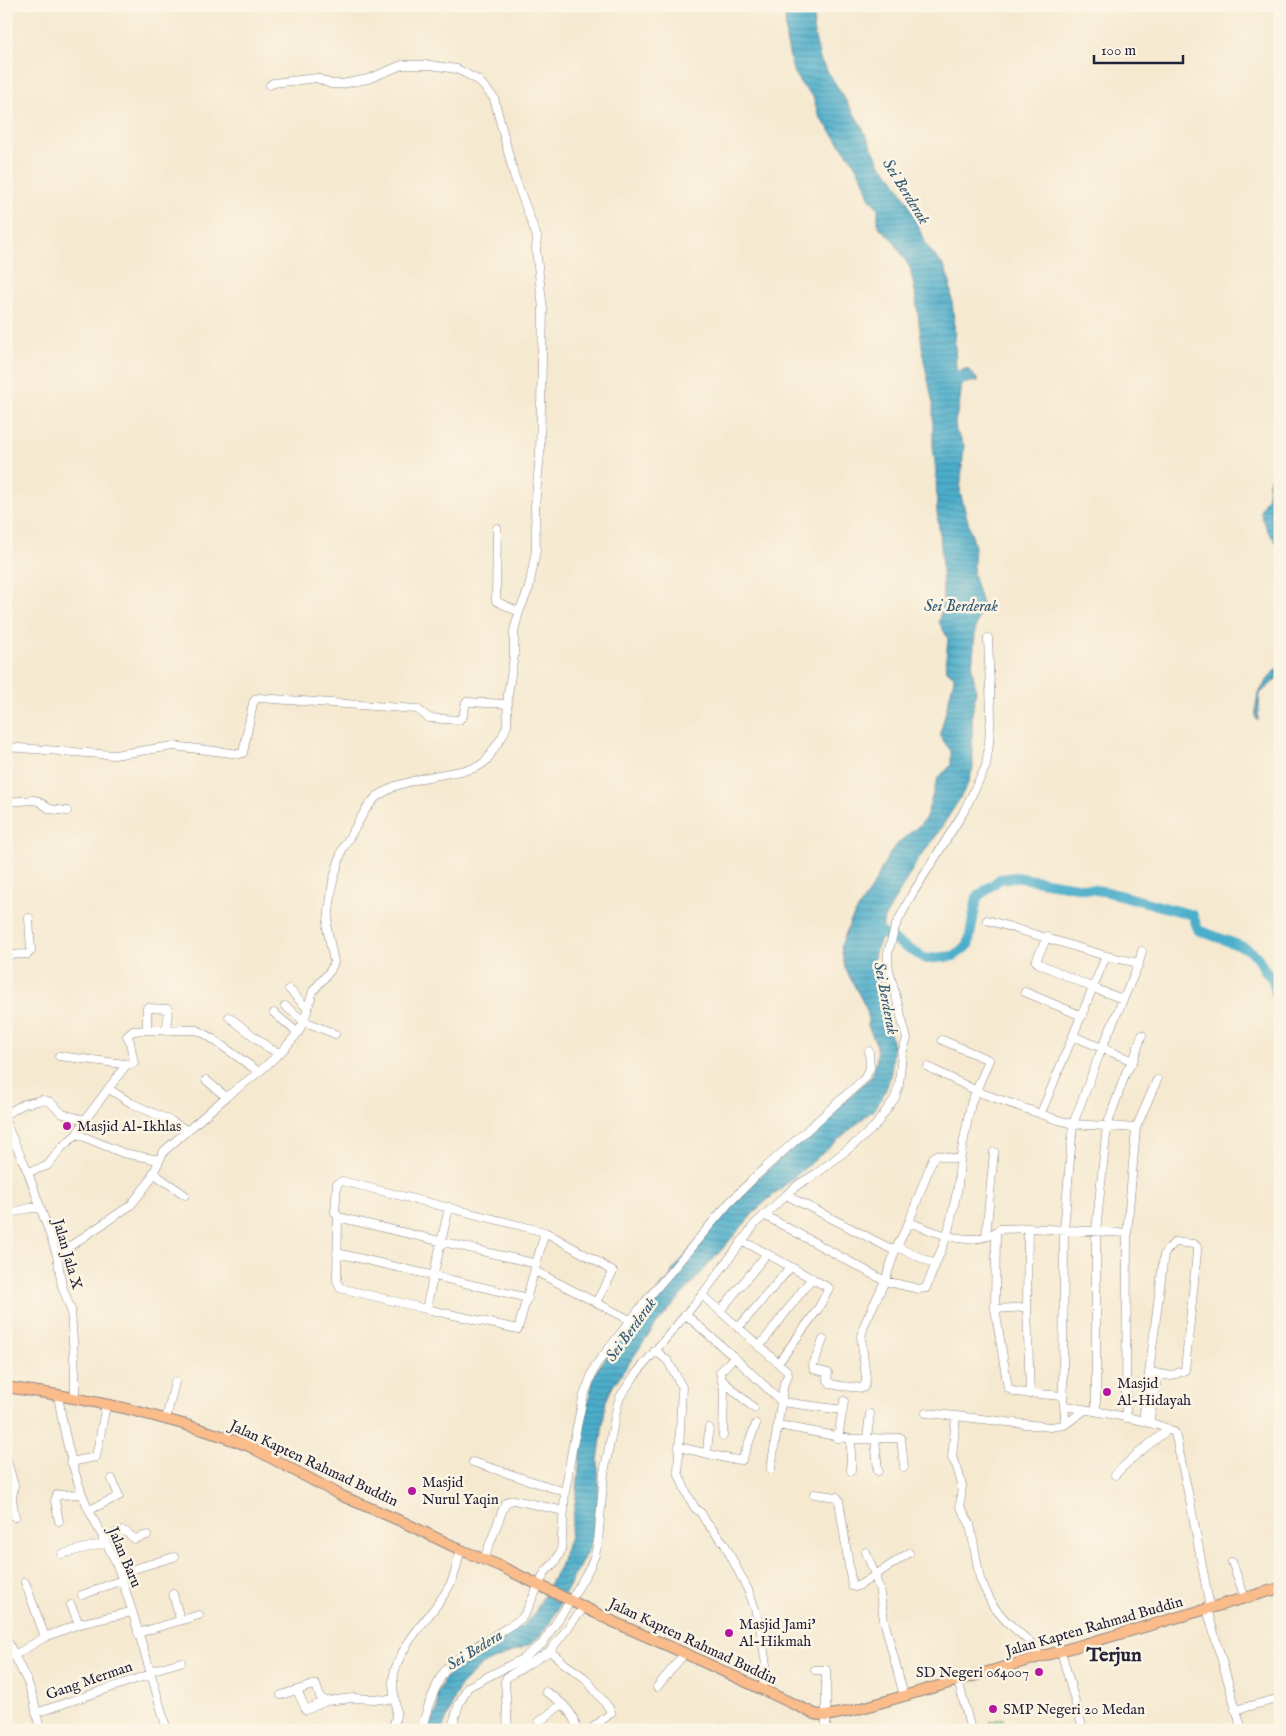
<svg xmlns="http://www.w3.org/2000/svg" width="1286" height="1736" viewBox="0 0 1286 1736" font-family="'IM FELL English',serif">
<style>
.park{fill:#88cd87;stroke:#557861}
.water{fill:url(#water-rules);stroke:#376883}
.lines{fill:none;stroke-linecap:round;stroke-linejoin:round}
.river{stroke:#4caecb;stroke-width:10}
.minor-casing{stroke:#8c8686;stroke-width:9}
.major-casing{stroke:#8c8686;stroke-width:12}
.minor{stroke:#fff;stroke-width:8}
.major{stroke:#fabc8b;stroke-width:10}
.poi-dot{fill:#b5179e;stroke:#fcf5e5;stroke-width:2}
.labels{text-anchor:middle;stroke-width:5;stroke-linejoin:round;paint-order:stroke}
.poi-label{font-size:15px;fill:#22223b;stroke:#fcf5e5;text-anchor:start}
.street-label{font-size:15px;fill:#22223b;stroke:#fcf5e5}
.water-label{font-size:16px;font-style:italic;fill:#335a75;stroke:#fcf5e5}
.district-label{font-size:20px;font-weight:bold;fill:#22223b;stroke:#fcf5e5}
</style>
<defs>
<pattern id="water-rules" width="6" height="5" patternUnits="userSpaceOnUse" patternTransform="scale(1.25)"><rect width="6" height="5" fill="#4caecb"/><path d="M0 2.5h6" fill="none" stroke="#3f8da6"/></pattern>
</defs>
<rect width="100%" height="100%" fill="#fcf5e5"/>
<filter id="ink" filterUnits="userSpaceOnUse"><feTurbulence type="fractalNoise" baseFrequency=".02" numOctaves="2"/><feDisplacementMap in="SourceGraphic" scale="10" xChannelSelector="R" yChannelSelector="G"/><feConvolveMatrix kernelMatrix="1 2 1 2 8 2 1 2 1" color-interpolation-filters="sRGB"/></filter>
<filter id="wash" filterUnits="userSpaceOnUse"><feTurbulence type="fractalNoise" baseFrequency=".0096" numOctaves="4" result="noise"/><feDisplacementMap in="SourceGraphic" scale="20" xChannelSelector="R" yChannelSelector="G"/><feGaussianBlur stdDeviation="1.12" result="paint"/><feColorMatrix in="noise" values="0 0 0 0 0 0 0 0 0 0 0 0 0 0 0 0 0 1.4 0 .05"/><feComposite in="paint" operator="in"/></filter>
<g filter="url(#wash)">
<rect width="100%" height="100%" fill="#f5e9d0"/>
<!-- park -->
<path class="park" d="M1003,1718l3,12h-15l-2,-8z"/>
<!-- water -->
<path class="water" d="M785,6h31l-3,23 7,30 41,66 19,39 13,14 14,23 19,44 19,23 5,15 4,37 2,48 2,4 7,-3h3l9,10v2l-15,3 -3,22 -4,15 1,10 8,14 -4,47 15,55 -2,26 9,32 -6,20 -4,43 4,22 -4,25 1,53 -5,15 -9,17 -27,42 -13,16 -34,59c-3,6 -2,10 -2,16 -1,10 -9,15 -9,27l19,86c0,25 -4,46 -21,65l-114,97 -103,118 -42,60 -7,15 -8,61 1,36 -4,17 -1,17 -4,14 -38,73 -9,13 -10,11 -51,22 -13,12 -9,9 -18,44h-14l9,-20 1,-8 -1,-8 7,-14 22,-27 7,-4 25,-8 14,-11 9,-3 13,-13 17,-33 9,-14 10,-31 7,-46 6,-67 12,-51 67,-87 7,-5 3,-9 48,-56 34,-33 118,-106 5,-17v-13l-9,-20v-11l-3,-9 -20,-38 -4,-22 9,-24 24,-38 14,-28 12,-15 20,-16 6,-8 12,-40 9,-7 4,-5v-14l-9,-12 -2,-5 14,-55v-3l-7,-6 -1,-12 2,-19 -9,-17 4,-25 -2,-52 -4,-33 -1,-41 -3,-25v-42l-9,-43 -9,-70 -5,-23 -17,-28 -15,-14v-18l-9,-11 -6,-18 -11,-19 -33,-44 -6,-19 -12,-13 -8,-13 -7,-31z
M1280,455v22l-2,2c-2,12 -11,38 -3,47h5v21l-11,-14 -7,-14 -1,-6v-5l7,-12 1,-14z
M1280,666c0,15 -11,18 -20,28l-2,27 -2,-2c-1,-20 1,-25 13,-41 3,-5 6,-8 11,-12z"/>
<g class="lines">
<!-- river -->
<path class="river" d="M871,926l55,33 28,-3 14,-10 9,-49 23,-18 15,-2 93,15 85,23 5,15 48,18 11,8 7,13 9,11 7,30"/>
</g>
</g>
<g filter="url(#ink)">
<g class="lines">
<!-- minor casing -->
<g class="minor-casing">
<path id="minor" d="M497,528l-1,73 23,11
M6,747l108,8 59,-9 67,8 3,-1 10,-50 3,-4 3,-1 158,11 12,9 30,2 4,-4 3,-14 42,2
M6,802l27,-2 5,1 12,8 17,2
M1047,937l-11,24 2,2 55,25 30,11
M6,955l22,-1 3,-3 -2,-33
M1139,963l3,-12
M289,989l18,19
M1025,992l57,24
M285,1006l19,15 31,13
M274,1013l24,20
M229,1017l40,31 10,5
M147,1030v-22l21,1 -1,22
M1073,1036l60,25
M59,1056l66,8 1,1
M928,1067l53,26 74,26 18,5 63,4
M206,1080l20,17
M109,1089l22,14 40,18 17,10
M1041,1113l65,-157
M6,1114l18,-10 18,-4 8,2 13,12 22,6
M6,1124l22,48 29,83 5,31 9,24 4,63v25
M77,1134l46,19 36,7
M28,1172l19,-6 16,-20 14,-12 8,-14 41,-55 8,-2 -4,-21 -3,-6 6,-5 14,-1h50l10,5 52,37
M153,1173l32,22
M786,1195l109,56
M449,1207l-23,102 92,20 27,-97
M6,1214l24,-6h10
M764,1215l121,66 34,8 7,-1 21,-52 11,-49 2,-27 11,-57 18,-43 -47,-20
M338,1217l-1,63 3,8 86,21
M909,1222c27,11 66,28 91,7l28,-1 99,5
M1028,1228l-1,79 3,87
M996,1233l-1,76 13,79 7,4 48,4
M986,1236l8,-84
M741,1242l12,4 76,42 -11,21 -39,53
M897,1247l38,17
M337,1253l191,45
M57,1255l74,-50 18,-23 15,-31 62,-54 33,-25 25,-23 14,-16 6,-12 9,-30 17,-20 4,-9 -7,-34 6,-47 9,-31 24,-41 10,-12 19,-11 28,-8 48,-9 8,-3 7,-5 16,-24 5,-11 1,-32 6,-38v-25l5,-19 10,-24 7,-38 -1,-44 5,-52 3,-145 -7,-60 1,-12 -23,-62 -20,-77 -16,-18 -21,-11 -27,-4h-28l-34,14 -26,5h-11l-14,-6 -44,5 -3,2
M537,1264l-199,-47 -3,-5 2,-28 5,-3 203,51 55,31
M535,1271l95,49
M702,1295l85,76 1,4 -4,8 -13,86
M596,1302l17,-30 -15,-10
M995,1309l32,-2
M720,1311l46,-56
M685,1314l49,43 48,45 61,8
M738,1328l52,-60
M823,1340l-10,25 1,4 14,4 -1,6 4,5 10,2 22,2 2,-3 1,-7 -5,-42 4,-13 20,-42 10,-30 14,-29 24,-64 4,-3 23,5
M759,1347l53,-69
M655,1350l13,11 14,26 -4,85 9,22 8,14 6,5 5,9 18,21 25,49 6,17 6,23 5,33 1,10 -6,14
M722,1380l32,28
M58,1395c6,39 14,77 30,113 10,22 24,42 32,65 17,52 32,104 47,157
M1066,1406c20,4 97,15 109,27l15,68 20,107
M1096,1411v-180l11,-105 19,-54 7,-11 9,-26
M926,1413l30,3 -4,42 5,9 5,18 -2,21 10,18 10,55 13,27 13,15 25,22 10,14
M956,1416l94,11 14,-2c3,-10 -1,-19 -1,-29l1,-166 9,-106 29,-76 37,-85 -33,-7 -119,-36
M1126,1418l1,-185 9,-105 21,-48
M166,1419l9,-37
M1143,1421l21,-166 3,-5 8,-8 19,2 3,3v5l-12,118 -14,6 -21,-4
M1149,1423l9,-49
M778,1425l73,14 50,-1 3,29
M1064,1425l21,-15
M723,1436l1,-47 -4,-17 14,-15
M838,1438l6,-37
M867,1438l3,-24
M875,1438l3,33
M851,1439v32
M679,1447l51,12 12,1 14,-36
M707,1453l2,-25
M6,1457l8,28 -2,14 3,18
M71,1462l25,-5 10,-52
M473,1462l92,30
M1115,1475c16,-18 35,-31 54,-46
M814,1494l23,3 2,3 13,86 3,1 5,-2 49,-32
M89,1510l30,-14 -7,-17
M59,1521l-4,-20 2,-6 25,-1
M103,1539l19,-8 4,1 9,7 12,-4
M866,1552c3,8 6,15 9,23 2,5 1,8 4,12l5,33 20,76
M62,1554l43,-11
M484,1559l21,-55 4,-3 5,-1 50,11
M1232,1562l13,36
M120,1573l54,-16
M25,1582l20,55
M173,1594l7,25
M82,1595l40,-15
M71,1605l8,19
M1207,1609l35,121
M138,1633l61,-18
M6,1638l22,45 6,18 6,29
M550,1651l15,13 20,14 24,30 2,5 -21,17
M1061,1651l22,79
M13,1656l32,-19 34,-13 52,-12
M815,1670h11v60
M150,1671l31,-9
M958,1680l13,50
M657,1687l28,-34
M297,1690l9,20 20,-9
M546,1692c14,8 28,21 31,38
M281,1695l32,-10h3l4,12 6,4 27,-3 41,2
M1235,1710l45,-12
M36,1713l115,-39
M539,1722l23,-18
M385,1730l8,-4c9,-18 -5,-35 2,-56 11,-35 40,-56 56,-87 5,-10 6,-22 10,-33
M421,1730l8,-26 10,-24 7,-11 12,-11 63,-39 5,-7 19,-40 10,-10 6,-11 4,-59 7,-42 11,-52 12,-32 50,-64 83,-98 28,-28 108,-97 6,-11 -1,-17
M451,1730l8,-26 9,-17 54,-28 20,-15 29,-44 19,-33 5,-12 3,-13 6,-69 13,-66 3,-10 15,-22 67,-80 53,-71 31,-29 13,-11 17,-10 45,-35 14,-13 20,-28 4,-13 3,-32 5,-14 -19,-73v-13l7,-26 16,-31 52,-83 23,-47 3,-23 2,-30 -3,-75
M508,1730l-3,-49 2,-4 43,-26 34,-44
M713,1730l8,-2 -1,2"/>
</g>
<!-- major casing -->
<g class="major-casing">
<path id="major" d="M6,1387l52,8 66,13 59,16 39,12 27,10 93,50 61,26 58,28 39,16 116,57 66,29 133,62 11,2 29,-6 425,-122"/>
</g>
<!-- minor -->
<use href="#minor" class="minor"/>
<!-- major -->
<use href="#major" class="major"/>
</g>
</g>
<!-- markers -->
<g class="poi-dot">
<circle cx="67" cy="1126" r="5"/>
<circle cx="1107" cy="1392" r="5"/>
<circle cx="412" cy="1491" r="5"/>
<circle cx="729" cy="1633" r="5"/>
<circle cx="1039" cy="1672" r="5"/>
<circle cx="993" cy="1709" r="5"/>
</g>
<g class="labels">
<!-- poi labels -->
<g class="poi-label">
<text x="77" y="1131">Masjid Al-Ikhlas</text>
<text x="1117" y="1388">Masjid<tspan x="1117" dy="17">Al-Hidayah</tspan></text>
<text x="422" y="1487">Masjid<tspan x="422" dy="17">Nurul Yaqin</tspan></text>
<text x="739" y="1629">Masjid Jami'<tspan x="739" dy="17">Al-Hikmah</tspan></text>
<text x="1029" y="1677" text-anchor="end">SD Negeri 064007</text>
<text x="1003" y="1714">SMP Negeri 20 Medan</text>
</g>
<!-- street labels -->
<g class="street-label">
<text transform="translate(68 1254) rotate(74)" y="5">Jalan Jala X</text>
<text transform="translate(314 1463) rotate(25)" y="5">Jalan Kapten Rahmad Buddin</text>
<text transform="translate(125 1557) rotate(67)" y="5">Jalan Baru</text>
<text transform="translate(1094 1626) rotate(-16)" y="5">Jalan Kapten Rahmad Buddin</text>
<text transform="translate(693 1641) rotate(25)" y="5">Jalan Kapten Rahmad Buddin</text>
<text transform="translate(89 1680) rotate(-19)" y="5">Gang Merman</text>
</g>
<!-- water labels -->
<g class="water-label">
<text transform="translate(907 191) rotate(58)" y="6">Sei Berderak</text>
<text x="961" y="611">Sei Berderak</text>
<text transform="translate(887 998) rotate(79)" y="6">Sei Berderak</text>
<text transform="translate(630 1329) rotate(-54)" y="6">Sei Berderak</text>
<text transform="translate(474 1649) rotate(-32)" y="6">Sei Bedera</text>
</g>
<!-- district labels -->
<g class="district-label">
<text x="1114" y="1661">Terjun</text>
</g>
</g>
<!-- margin -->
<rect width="1286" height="1736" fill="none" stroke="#fcf5e5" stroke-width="25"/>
<!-- scale -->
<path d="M1094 55v8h89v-8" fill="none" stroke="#22223b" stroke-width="2.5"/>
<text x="1101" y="55" font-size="15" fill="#22223b" stroke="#fcf5e5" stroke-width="4" paint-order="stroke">100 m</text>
</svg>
